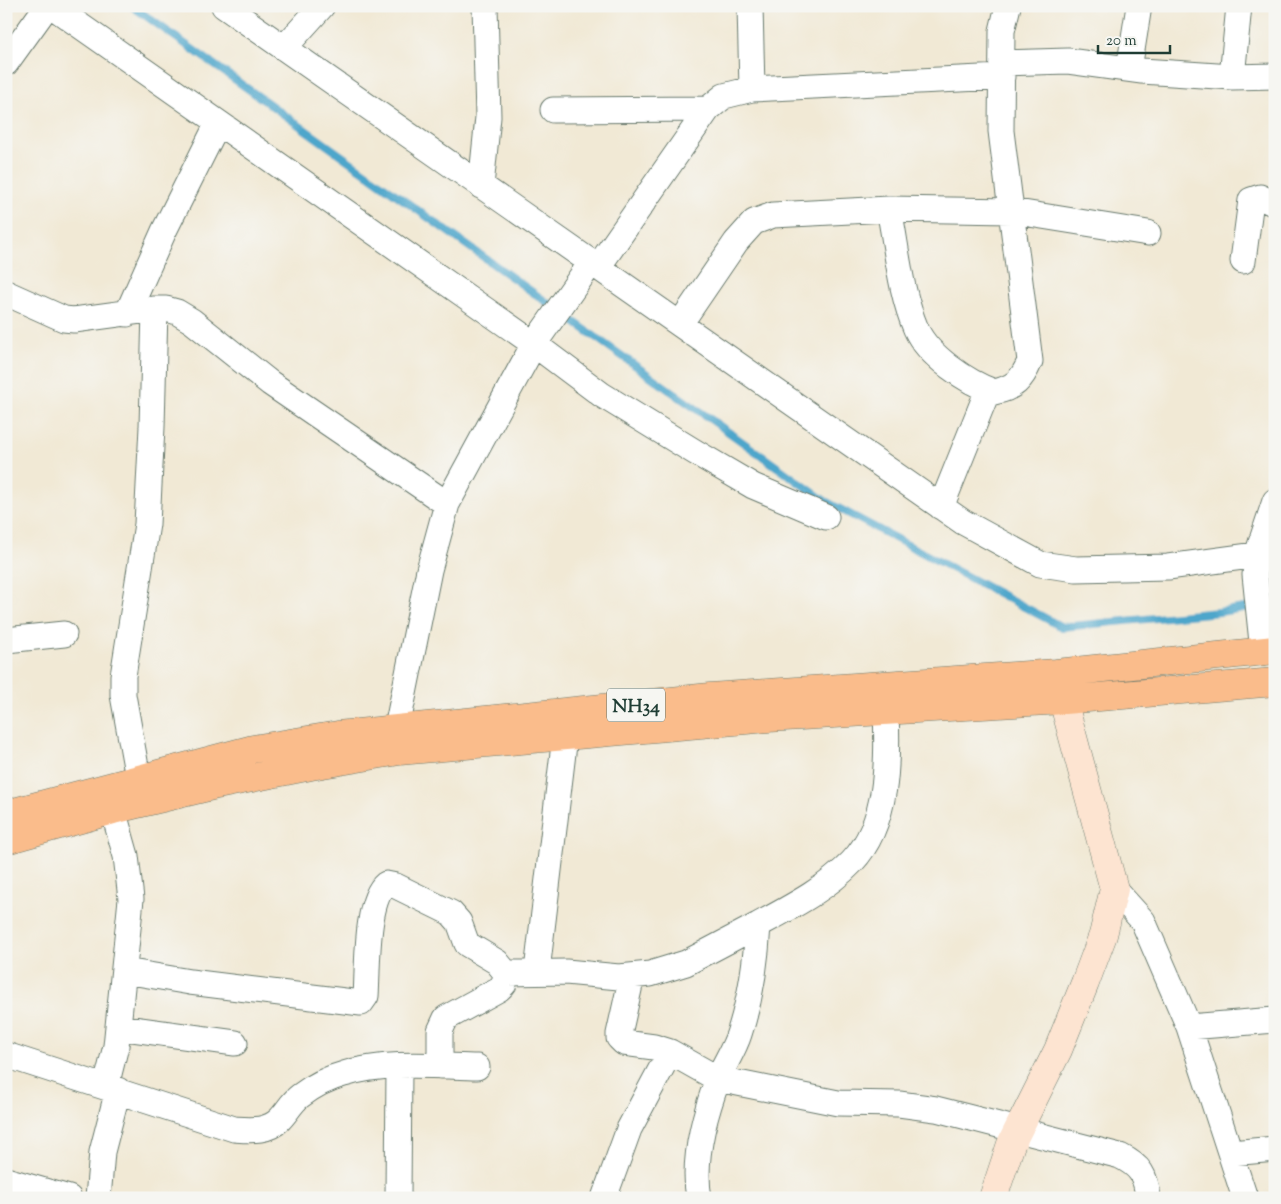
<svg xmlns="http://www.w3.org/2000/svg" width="1281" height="1204" viewBox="0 0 1281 1204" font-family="'Sorts Mill Goudy',serif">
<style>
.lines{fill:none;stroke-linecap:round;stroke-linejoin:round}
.stream{stroke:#4ea6cb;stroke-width:8}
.street-casing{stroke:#68796c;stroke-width:27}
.secondary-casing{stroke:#68796c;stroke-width:29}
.highway-casing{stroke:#68796c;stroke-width:29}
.street{stroke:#fff;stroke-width:25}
.secondary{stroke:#fde4d1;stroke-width:28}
.highway{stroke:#fabc8b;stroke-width:28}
.labels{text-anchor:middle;stroke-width:4;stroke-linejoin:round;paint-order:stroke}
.shield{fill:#f6f6f2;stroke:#60746d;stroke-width:1}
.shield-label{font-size:19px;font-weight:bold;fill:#1f3d34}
</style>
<rect width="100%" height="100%" fill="#f6f6f2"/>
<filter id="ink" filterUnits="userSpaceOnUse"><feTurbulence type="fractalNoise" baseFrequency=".02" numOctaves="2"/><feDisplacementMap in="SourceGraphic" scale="10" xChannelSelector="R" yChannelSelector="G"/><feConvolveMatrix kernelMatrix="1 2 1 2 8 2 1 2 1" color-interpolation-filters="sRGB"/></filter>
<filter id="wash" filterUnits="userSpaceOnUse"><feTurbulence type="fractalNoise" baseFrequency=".0096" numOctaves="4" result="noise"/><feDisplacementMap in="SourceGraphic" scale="20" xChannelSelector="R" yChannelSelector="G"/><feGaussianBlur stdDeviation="1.12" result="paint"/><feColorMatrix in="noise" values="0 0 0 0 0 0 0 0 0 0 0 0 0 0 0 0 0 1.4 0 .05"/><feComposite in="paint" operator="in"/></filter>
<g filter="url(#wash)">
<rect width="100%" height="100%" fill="#f1e9d5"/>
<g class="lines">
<!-- stream -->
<path class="stream" d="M132,6l693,495 237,126 157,-15 56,-9"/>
</g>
</g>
<g filter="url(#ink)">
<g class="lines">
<!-- street casing -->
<g class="street-casing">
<path id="street" d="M52,6l482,338 68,51 93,57 58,34 73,31
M224,6l739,516 77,42 36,5 92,-2 89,-12
M750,6l2,83
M284,48l38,-42
M6,63l41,-57
M1002,63l66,-2 74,10 90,6 43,-1
M1129,69l10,-63
M1232,77l7,-71
M553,110l155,-1
M481,186l7,-69 -3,-111
M889,209c8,39 11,83 27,120 12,27 51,53 78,63 20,-4 28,-12 36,-31l-29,-230 1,-100 6,-25
M1243,261l8,-61 9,-3 15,7
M598,267l110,-158 16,-13 28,-7 250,-12
M6,293l58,26 10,1 81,-11h11l11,3 15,9 78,62 177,121
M127,314l37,-83 54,-108
M680,324l56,-82 18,-20 19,-7 116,-6 122,2 137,22
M941,507l47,-117
M6,640l58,-6
M1263,652l-8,-77 2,-20 18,-54
M399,749l-2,-21 32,-158 18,-66 87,-160 57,-81
M138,778l-15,-83v-19l24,-152 5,-97 3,-118
M1114,889l29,32 46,106 56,171
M125,971l65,11 171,21 5,-7c2,-25 -1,-95 20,-112l10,2 55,27 8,9 8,22 30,18 9,11 -2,11 -5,5 -53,29 -6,13v35
M537,971l28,-235
M506,973l60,-1 53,5 31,-3 36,-11 72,-38
M632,976l-13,58v4l5,5 30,4 16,5 48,27 120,24 61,1 37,5 184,47c20,10 26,19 28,42
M118,1027l117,16
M1189,1027l86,-7
M6,1055l228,74c16,1 34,3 46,-10 7,-7 12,-17 20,-23 13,-10 29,-18 44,-22 43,-13 90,-8 133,-7
M106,1086l10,-40 15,-147 -5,-43 -13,-46
M1231,1153l44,-4
M6,1180l63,18
M98,1198l4,-46 16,-62
M398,1198l1,-132
M604,1198l25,-69 41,-77
M699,1198c-7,-39 5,-82 19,-119 6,-15 16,-29 21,-45 12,-36 17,-70 19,-109 33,-18 68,-36 94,-63 37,-39 36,-103 34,-152"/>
</g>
<!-- secondary casing -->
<g class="secondary-casing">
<path id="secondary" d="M993,1198l18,-54 47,-94 27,-67 18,-48 11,-46 -57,-211"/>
</g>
<!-- highway casing -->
<g class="highway-casing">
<path id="highway" d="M6,814l247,-65 85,-14 372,-38 346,-24 219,-23
M6,840l107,-30 104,-25 94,-19 88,-15 369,-33 296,-18 211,-18"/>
</g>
<!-- street -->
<use href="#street" class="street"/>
<!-- secondary -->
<use href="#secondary" class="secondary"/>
<!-- highway -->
<use href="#highway" class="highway"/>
</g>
</g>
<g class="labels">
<!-- shield labels -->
<rect class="shield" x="607" y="688.5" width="58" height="33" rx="4"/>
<g class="shield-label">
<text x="636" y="712">NH34</text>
</g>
</g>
<!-- margin -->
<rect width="1281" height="1204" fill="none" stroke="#f6f6f2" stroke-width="25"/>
<!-- scale -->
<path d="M1098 45v8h72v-8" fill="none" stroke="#1f3d34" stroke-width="2.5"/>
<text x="1106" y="45" font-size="15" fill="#1f3d34" stroke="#f6f6f2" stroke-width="4" paint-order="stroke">20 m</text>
</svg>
